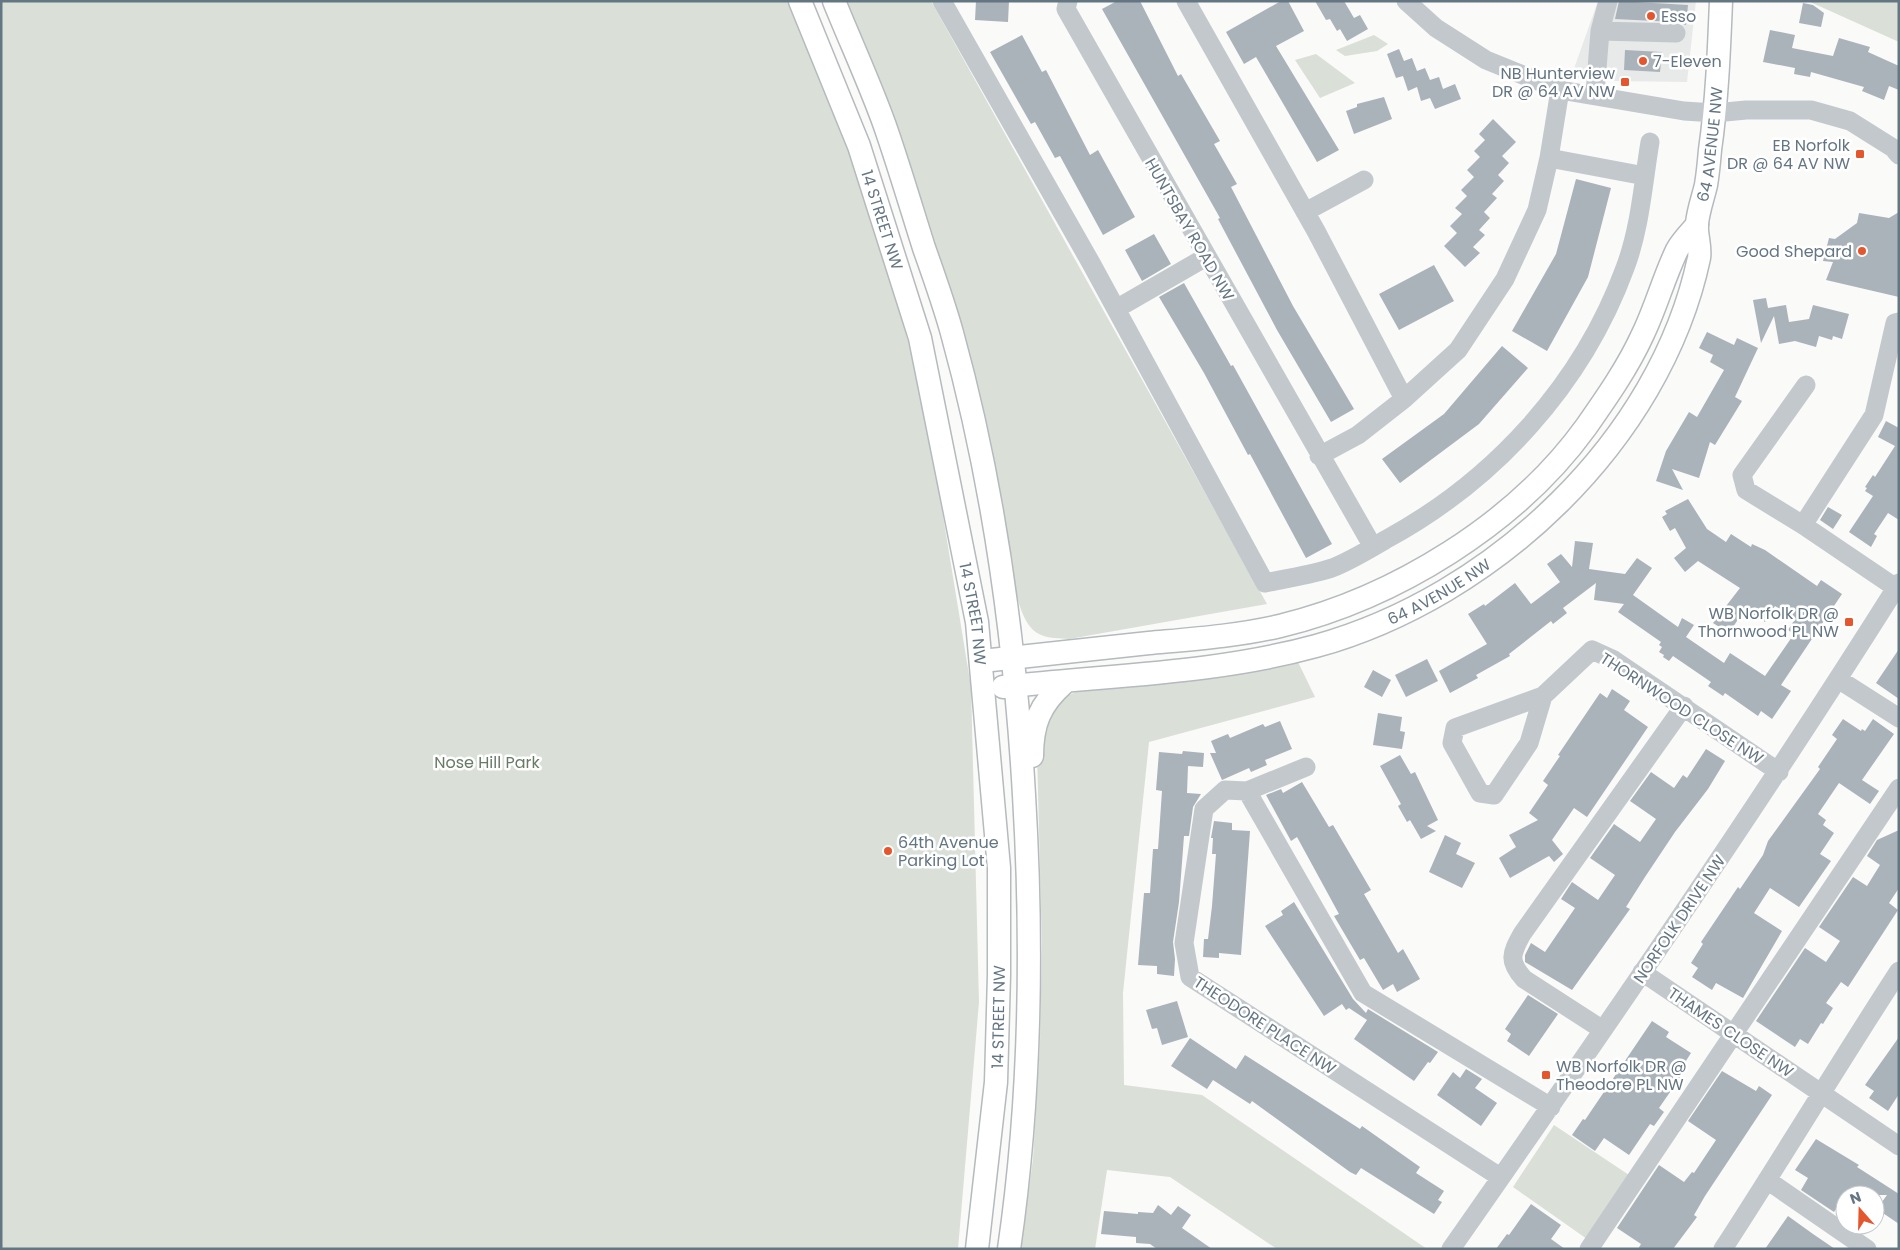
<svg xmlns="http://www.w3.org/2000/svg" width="1900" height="1250" viewBox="0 0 1900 1250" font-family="Poppins,sans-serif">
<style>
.built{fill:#e8e9e9}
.green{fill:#dadfd7}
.building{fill:#aab3b9}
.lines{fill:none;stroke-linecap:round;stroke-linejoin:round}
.major-casing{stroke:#b5babe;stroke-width:25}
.minor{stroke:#c3c8cc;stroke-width:19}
.major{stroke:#fff;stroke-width:22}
.poi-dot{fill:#e4572e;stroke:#fff;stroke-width:2}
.labels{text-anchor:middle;stroke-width:5;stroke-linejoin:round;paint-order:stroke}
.poi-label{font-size:16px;fill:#657683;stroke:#fff;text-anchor:start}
.street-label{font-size:16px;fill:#657683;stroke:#fff}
.park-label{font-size:16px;fill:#687a64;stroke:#fff}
</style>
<rect width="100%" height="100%" fill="#fafaf8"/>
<!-- built -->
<path class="built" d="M1598,1h98l-9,81 -71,-1 -45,-4z"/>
<!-- green -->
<path class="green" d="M1,1h786l51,120 44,128 26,92 19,77 44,269 8,315 -21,247h-957z
M846,1h85l336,603 -198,35c-9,-1 -21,0 -30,-5 -24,-12 -27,-69 -31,-93z
M1808,1h91v41z
M1374,35l14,9 -11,7 -32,5 -9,-6z
M1316,54l39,29 -35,15 -25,-38z
M1298,662l17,35 -166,45 -26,251 1,92 78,10 225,154h-150l-107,-72 -63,-7 -12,79h-74l12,-90 7,-116 2,-99 -5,-191 15,-50 26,-12 118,-12z
M1554,1125l75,50 -42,64 -74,-52z"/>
<!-- building -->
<path class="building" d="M976,1h33l-1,21 -33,-2z
M1117,1h23l38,75 3,-2 39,67 -6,3 23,40 -6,3 62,119 61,103 -23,13 -54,-92 -59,-111 2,-1 -118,-209z
M1281,1h7l16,30 -28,15 63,104 -22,12 -61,-105 -12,7 -18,-32z
M1315,1h29l10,17 6,-3 8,14 -21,12 -7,-12 -3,2 -7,-12 -4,1z
M1619,1l69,4 -2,20 -10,-3 -61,-3z
M1803,3l10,2 11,8 -3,14 -22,-4z
M1770,30l25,5 -3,13 41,8 6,-18 31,9 -2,5 31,14v24l-10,-4 -5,14 -22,-9 2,-4 -53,-15 -1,5 -16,-3 1,-6 -32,-6z
M1022,35l20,37 4,-2 44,85 8,-5 37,67 -32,18 -43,-79 -5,2 -20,-36 -4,2 -41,-72z
M1399,49l5,12 8,-3 5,13 8,-3 5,12 9,-3 4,12 12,-5 6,15 -26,10 -5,-11 -9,3 -4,-14 -9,4 -5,-15 -7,2 -9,-24z
M1625,50l37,2 -2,20 -36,-2z
M1384,97l8,22 -38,15 -8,-23 11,-4v-3z
M1493,119l23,23 -14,14 7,7 -11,12 6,6 -12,13 5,4 -13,14 6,6 -11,12 6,5 -12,12 7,6 -15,14 -21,-21 13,-13 -7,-7 12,-12 -7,-6 12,-12 -6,-6 13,-13 -7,-7 13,-13 -6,-6 11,-11 -6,-6z
M1576,179l35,9 -23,89 -41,74 -35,-20 44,-77z
M1899,212v85l-73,-17 7,-18 -10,-1 6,-23 6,1 22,-16 2,-10 30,5z
M1154,234l17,30 -29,17 -17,-31z
M1434,265l20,36 -55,29 -20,-36z
M1184,283l47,83 2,-1 99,179 -26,14 -56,-104 -2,1 -44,-82 -45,-76z
M1766,298l2,10 18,-3 3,17 20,-3 4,-14 36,9 -7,25 -9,-3 -1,4 -13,-4 -3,11 -21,-6 -16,3 -5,-28 -13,27 -8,-43z
M1707,332l27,13 3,-7 21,10 -23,49 7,4 -27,44 -5,-3 -11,36 -27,-9 11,21 -27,-9 10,-30 23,-39 8,5 27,-47 -14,-8 3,-7 -14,-7z
M1502,346l26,22 -49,56 -79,59 -18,-24 62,-45z
M1886,421l13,7v92l-11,-7 -14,21 3,2 -6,11 -22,-15 24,-36 -8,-5 2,-3 -2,-1 8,-12 2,2 20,-31 -17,-9z
M1688,499l19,30 19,13 5,-8 20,13 1,-3 13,6 52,36 4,-6 21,14 -61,91 10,6 -19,28 -11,-8 -3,5 -33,-23 -2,3 -15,-10 3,-4 -38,-26 -4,5 -6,-4 1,-2 -5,-3 3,-5 -3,-2 2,-3 -43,-30 6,-8 -30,-4 2,-17 -33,25 4,5 -14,11 -2,-3 -42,33 1,2 -34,19 2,3 -28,15 -11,-22 48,-27 -19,-30 16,-10 1,2 30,-23 16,21 29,-22 -13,-18 14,-10 11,13 3,-26 18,2 -4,26 36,5 12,-16 15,10 -19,27 45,32 4,-9 12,7 -8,12 38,26 6,-10 35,23 29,-42 -6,-4 7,-11 -20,-13 -10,16 -20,-13 -16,24 -16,-10 27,-35 -42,-27 -13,11 -11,-14 12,-10 -11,-20 -5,3 -8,-14 5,-3 -2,-3z
M1828,507l14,8 -9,14 -13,-9z
M1899,649v50l-23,-16z
M1427,659l11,22 -32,16 -11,-22z
M1373,670l18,10 -9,17 -18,-10z
M1612,689l18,12 -6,9 24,17 -61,90 -13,-9 -22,32 11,14 -9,8 -5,-6 -39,22 -11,-20 17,-11 -7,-12 29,-15 -9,-7 19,-28 -5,-4 17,-25 -2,-1 42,-62 7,5z
M1378,713l24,4 -2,14 5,1 -3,17 -29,-4z
M1843,719l18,12 1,-2 3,2 8,-12 21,15 -32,46 17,11 -9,13 -31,-21 -21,31 8,6 -3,5 11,8 -14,21 11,7 -32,46 -29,-19 -16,25 28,18 -39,67 -27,-15 -4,7 -20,-13 6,-9 -7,-5 12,-19 -2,-2 37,-55 2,2 23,-34 5,-14 52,-72 -2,-2 19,-28 -5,-4z
M1280,721l12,28 -27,11 2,5 -16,7 -2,-4 -27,12 -12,-27h6l-5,-12 17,-7 2,4 33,-14 2,3z
M1706,749l19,12 -17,28 -33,43 -30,45 -19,30 4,2 -58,81 -47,-28v-7l6,-12 14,9 30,-44 -14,-9 11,-17 26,18 17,-25 -25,-17 22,-31 2,-3 26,18 16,-23 -26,-18 21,-29 23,16 9,-13 4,3z
M1183,751l21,2 -1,14 -15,-1 -1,27 14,1 -8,13 -4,29h-5l-5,66 -6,40 2,17 -1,17 -17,-2v-8l-19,-1 6,-72h6l3,-44h5l4,-58 -6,-1 3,-38 23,2z
M1400,755l11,19 4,-2 23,48 -11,6 9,5 -15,8 -11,-19 -3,2 -9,-16 3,-2 -21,-38z
M1302,782l27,45 4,-2 38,65 -7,4 34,59 5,-4 17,30 -23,13 -4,-8 -10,6 -19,-32 -4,2 -26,-44 5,-2 -42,-77 -6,4 -25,-46 15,-6 2,4z
M1214,821l18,2v7l18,1 -9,124 -22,-2v5l-16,-1 1,-18h4l4,-33 4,-52h-4l1,-16h-2z
M1899,830v58l-10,15 9,7 -50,77 -7,-5 -15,21 7,5 -10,16 -2,-1 -13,21 -8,-5 -5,8 -39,-26 49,-73 21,14 14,-21 -21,-14 34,-50 14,9 13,-21 -13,-9 10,-16z
M1445,835l16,8 -5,11 19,9 -13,25 -33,-16z
M1294,902l59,97 13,14 2,-4 70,43 -8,11 -2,-1 -14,19 -60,-42 13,-19 -18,-12 -3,2 -4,-6 -18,12 -59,-90 18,-11 -2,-4z
M1528,995l30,19 -29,42 -22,-15 4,-7 -6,-5z
M1177,1001l11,36 -26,8 -5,-17 -5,1 -6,-19z
M1652,1021l17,11 -3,5 25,16 -9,14 4,2 -27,39 5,4 -10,14 -4,-2 -21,31 -25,-17 -9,13 -23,-16 11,-16 2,1z
M1899,1037v57l-11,17 -19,-13 5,-7 -9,-6z
M1190,1038l46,31 9,-14 115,74 2,-3 58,41 -4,6 28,18 -6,9 4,2 -8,12 -73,-46 -5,7 -6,-3 -98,-71 -2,3 -37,-24 -6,9 -36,-23z
M1466,1069l16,10 -7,9 22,15 -16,23 -44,-31 16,-23 7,6z
M1722,1071l34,20 3,-5 13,9 -67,101 -11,19 3,2 -24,32h-35l3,-5 -24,-16 42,-63 25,17 8,-10 2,1 22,-33 -28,-19z
M1816,1139l43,26 -2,2 42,27v30l-22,-15 10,-14h-30l-8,-5 -15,22 -33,-22 7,-12 -13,-8z
M1531,1204l30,21 -10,14 14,10h-69l11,-15 2,1z
M1158,1205l13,10 7,-9 13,9 -9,13 30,21h-55l-7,-5 -14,-1v-6l-35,-3 3,-23 34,3v-2l15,1z
M1788,1216l25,18 22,15h-70z"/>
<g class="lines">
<!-- major casing -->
<g class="major-casing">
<g id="major">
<path id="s1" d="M800,1l59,145 61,192 57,284 22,246v107l-3,107 -19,167"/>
<path d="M834,1c17,42 36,83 51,125 14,40 26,81 39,122 10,28 20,56 28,85 42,152 63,305 72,462 9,151 7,303 -15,454"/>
<path d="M982,661c56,-6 111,-12 167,-18 44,-4 88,-7 131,-17 115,-28 236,-102 306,-199 21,-30 42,-60 57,-93 13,-27 21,-57 34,-84 5,-9 13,-17 20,-25"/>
<path id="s2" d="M1003,687c104,-12 211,-13 313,-41 177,-49 344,-205 383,-388 2,-11 -3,-23 -2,-34 1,-13 6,-26 9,-39 2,-12 3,-23 4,-35 7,-49 9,-99 11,-149"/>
<path d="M1032,756c0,-32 8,-52 32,-73"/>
</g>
</g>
<!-- minor -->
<path class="minor" d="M942,1l149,262 174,320c22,-5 46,-8 67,-15 18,-7 36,-18 53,-28 109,-59 197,-155 240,-272 15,-39 18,-84 25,-126
M1068,1l-2,8 307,538
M1186,1l130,230 88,168
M1406,1l30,27 50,32 74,30 124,21 31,2 31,-3h65l39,11 43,27 6,7
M1600,31l8,-30
M1595,94l5,-63 76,2
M1549,158l96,18
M1305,212l59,-32
M1116,309l90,-52
M1806,385l-64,90 4,15 57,35 96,65
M1319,456l39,-21 46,-36 54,-49 47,-71 32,-69 12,-52 11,-68
M1803,525l71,-110 21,-92 4,-1
M1838,679l61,39
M1543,696l-14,47 -35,52 -14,-2 -28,-50 3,-15 88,-32 49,-46 22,10 165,112
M1306,767l-59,24 -22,-1 -21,19 -20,134 6,34 310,200
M1247,791l116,202 188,114
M1642,972l257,174
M1603,1030l-79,-51c-16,-18 -13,-25 -2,-45l162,-228
M1767,1180l100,69
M1451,1249c153,-219 305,-439 448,-666
M1589,1249l310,-461
M1723,1249c60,-92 116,-186 176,-278"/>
<!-- major -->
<use href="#major" class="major"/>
</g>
<!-- markers -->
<g class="poi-dot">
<circle cx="1651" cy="16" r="5"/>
<circle cx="1643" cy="61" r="5"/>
<rect x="1620" y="77" width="10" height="10" rx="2.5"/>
<rect x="1855" y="149" width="10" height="10" rx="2.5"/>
<circle cx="1862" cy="251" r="5"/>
<rect x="1844" y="617" width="10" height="10" rx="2.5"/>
<circle cx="888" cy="851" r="5"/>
<rect x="1541" y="1070" width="10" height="10" rx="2.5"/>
</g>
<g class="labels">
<!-- poi labels -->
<g class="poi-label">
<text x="1661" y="22">Esso</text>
<text x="1653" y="67">7-Eleven</text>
<text x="1615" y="79" text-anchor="end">NB Hunterview<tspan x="1615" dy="18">DR @ 64 AV NW</tspan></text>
<text x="1850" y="151" text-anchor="end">EB Norfolk<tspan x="1850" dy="18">DR @ 64 AV NW</tspan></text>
<text x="1852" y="257" text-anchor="end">Good Shepard</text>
<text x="1839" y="619" text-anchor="end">WB Norfolk DR @<tspan x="1839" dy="18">Thornwood PL NW</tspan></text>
<text x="898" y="848">64th Avenue<tspan x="898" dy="18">Parking Lot</tspan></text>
<text x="1556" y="1072">WB Norfolk DR @<tspan x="1556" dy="18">Theodore PL NW</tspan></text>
</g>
<!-- street labels -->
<g class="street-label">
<text dy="6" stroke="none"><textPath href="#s2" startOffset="1002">64 AVENUE NW</textPath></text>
<text dy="6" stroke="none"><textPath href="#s1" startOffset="234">14 STREET NW</textPath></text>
<text transform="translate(1190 229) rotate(60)" y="6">HUNTSBAY ROAD NW</text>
<text dy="6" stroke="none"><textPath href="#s2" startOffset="451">64 AVENUE NW</textPath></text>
<text dy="6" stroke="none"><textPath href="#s1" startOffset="639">14 STREET NW</textPath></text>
<text transform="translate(1682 708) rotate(33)" y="6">THORNWOOD CLOSE NW</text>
<text transform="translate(1679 919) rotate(-56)" y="6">NORFOLK DRIVE NW</text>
<text transform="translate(998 1017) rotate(-89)" y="6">14 STREET NW</text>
<text transform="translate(1265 1025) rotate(33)" y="6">THEODORE PLACE NW</text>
<text transform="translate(1731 1032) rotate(34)" y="6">THAMES CLOSE NW</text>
</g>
<!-- park labels -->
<g class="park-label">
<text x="487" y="768">Nose Hill Park</text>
</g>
</g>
<!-- border -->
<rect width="1900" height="1250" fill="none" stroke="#657683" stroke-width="5"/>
<!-- north arrow -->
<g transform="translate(1860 1210) rotate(340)"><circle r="24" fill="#ffffff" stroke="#c1c8cd"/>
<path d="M0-4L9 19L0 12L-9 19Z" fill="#e4572e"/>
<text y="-8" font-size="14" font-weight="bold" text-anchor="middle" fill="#657683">N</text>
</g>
</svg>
